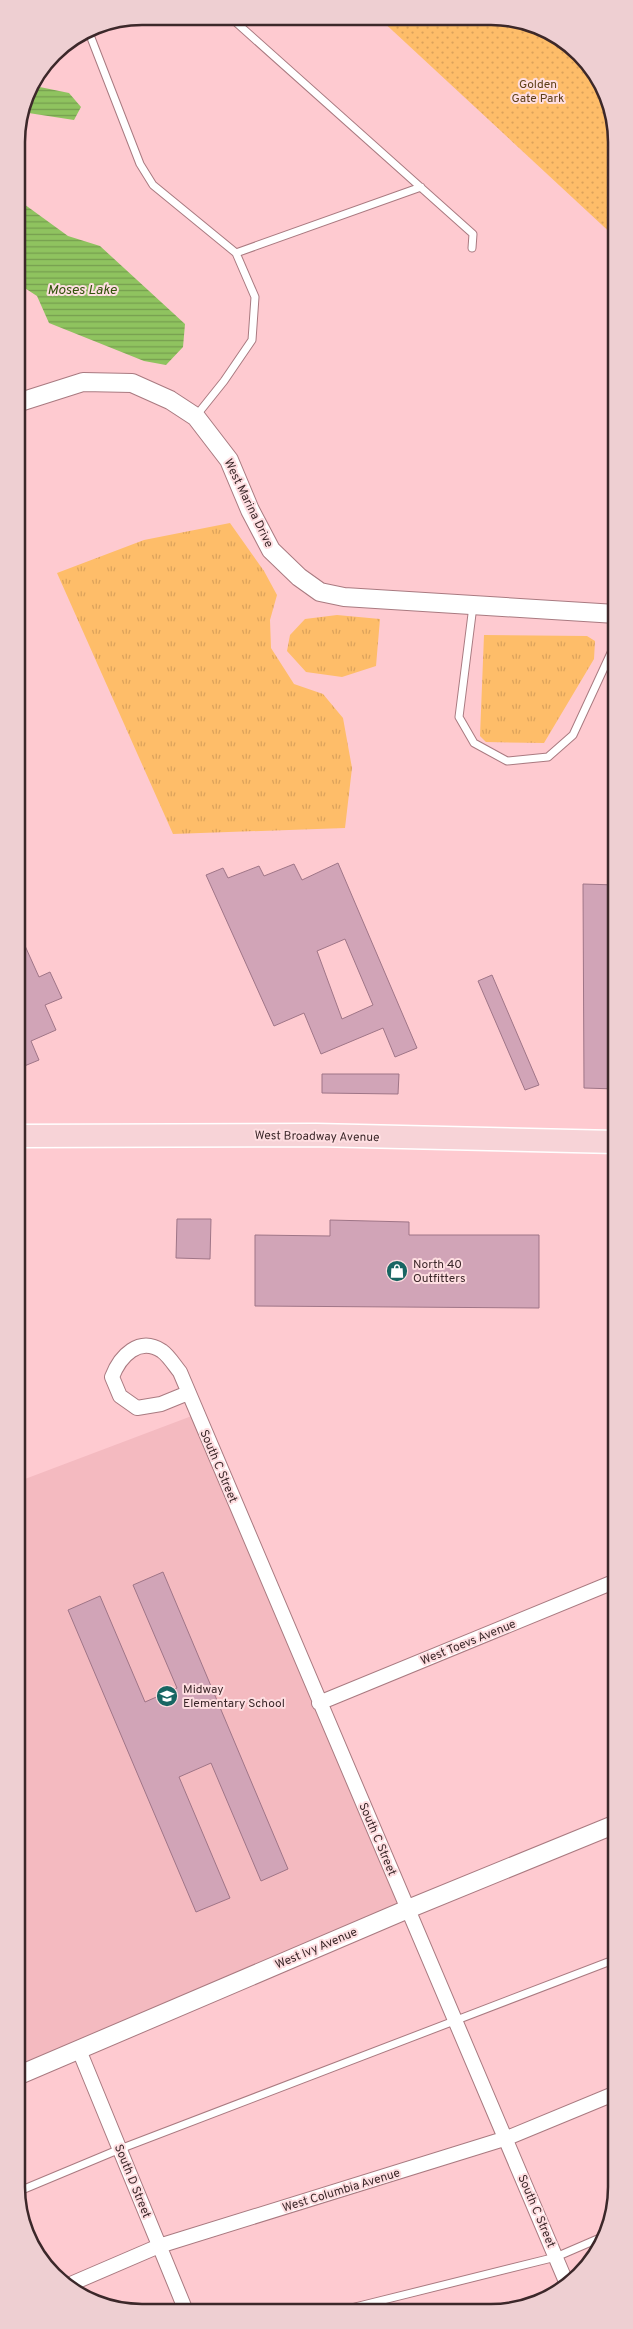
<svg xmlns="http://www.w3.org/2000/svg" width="633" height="2329" viewBox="0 0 633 2329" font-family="Overpass,sans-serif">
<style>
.built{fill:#f4bac0}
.grass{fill:url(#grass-tufts)}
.park{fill:url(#park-dots)}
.water{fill:url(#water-rules)}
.building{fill:#d1a4b7;stroke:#9f7587;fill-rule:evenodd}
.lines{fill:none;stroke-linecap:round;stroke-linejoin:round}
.service-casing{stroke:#a97a80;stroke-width:9}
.minor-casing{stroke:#a97a80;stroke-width:16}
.tertiary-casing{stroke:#a97a80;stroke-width:20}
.primary-casing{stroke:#fff;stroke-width:25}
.service{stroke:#fff;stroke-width:7}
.minor{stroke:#fff;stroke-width:14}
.tertiary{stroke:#fff;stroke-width:18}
.primary{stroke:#f7d3d7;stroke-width:22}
.labels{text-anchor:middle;stroke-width:4;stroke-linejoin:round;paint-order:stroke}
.park-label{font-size:12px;fill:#5e4018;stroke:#fedee1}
.street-label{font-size:12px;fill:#3c282a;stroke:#fedee1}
.poi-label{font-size:12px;fill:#3c282a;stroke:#fedee1;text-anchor:start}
.water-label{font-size:14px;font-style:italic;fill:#33530c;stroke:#fedee1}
.rim{fill:none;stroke:#3c282a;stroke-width:2.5}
</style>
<defs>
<pattern id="grass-tufts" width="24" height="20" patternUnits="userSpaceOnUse" patternTransform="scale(1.25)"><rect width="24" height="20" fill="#febd69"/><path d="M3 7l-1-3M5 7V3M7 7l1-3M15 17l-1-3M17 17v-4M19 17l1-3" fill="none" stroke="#dba25b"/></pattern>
<pattern id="park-dots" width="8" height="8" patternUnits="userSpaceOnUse" patternTransform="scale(1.25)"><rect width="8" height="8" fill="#febd69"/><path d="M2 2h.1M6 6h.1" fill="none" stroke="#dba25b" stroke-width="1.8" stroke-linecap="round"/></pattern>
<pattern id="water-rules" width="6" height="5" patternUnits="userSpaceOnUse" patternTransform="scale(1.25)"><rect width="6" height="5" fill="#8fc35f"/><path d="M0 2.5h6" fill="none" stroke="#769e4f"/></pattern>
</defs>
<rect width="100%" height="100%" fill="#fecad0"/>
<!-- built -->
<path class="built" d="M197,1414l211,495 -391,167v-594z"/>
<!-- grass -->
<path class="grass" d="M230,523l34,48 13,24 -7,25 1,28 23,36 29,10 20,24 9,50 -7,60 -172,6 -116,-261 87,-33z
M337,615l43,4 -4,47 -34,11 -36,-5 -19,-21 3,-16 15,-16z
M484,635l103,1 8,5 -1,18 -50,84 -58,-1 -6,-6z"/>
<!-- park -->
<path class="park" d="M379,18l137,1 38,14 31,26 31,66v113z"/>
<!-- water -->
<path class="water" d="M30,85l39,8 12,14 -7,13 -52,-8z
M17,199l51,37 32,10 85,78 -2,23 -17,18 -22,-4 -95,-38 -12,-27 -20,-13z"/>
<!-- building -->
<path class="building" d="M338,863l79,185 -22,9 -12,-29 -62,26 -17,-41 -30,13 -68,-151 17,-7 5,10 31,-12 5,10 30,-12 8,16zM345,939l28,66 -31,14 -25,-68z
M583,884l33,1v204l-32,-1z
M17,928l22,49 11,-5 12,26 -17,7 11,25 -25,11 8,19 -22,9z
M492,975l47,110 -14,5 -47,-109z
M322,1074h77l-1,20 -76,-1z
M177,1219h34l-1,40 -34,-1z
M330,1220l79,2v13h130v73l-284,-2v-71l75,1z
M163,1572l125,297 -27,12 -50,-118 -32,14 51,121 -34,14 -128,-302 32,-14 45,106 32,-14 -44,-103z"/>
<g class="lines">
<!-- service casing -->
<g class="service-casing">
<path id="service" d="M230,17l243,217 -1,14
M88,30l52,134 13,21 83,68 19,44 -3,43 -28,41 -28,35
M236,253l185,-66
M473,606l-14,111 15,26 33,18 41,-4 25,-22 43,-93
M17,2192l103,-43 496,-190
M339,2311l217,-54 51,-22"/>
</g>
<!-- minor casing -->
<g class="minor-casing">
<path id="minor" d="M188,1393l-27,11 -24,4 -17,-12 -8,-19c8,-21 27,-41 50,-26 7,5 13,15 18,21l387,912
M319,1703l297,-122
M79,2050l107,261
M66,2286l93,-40 348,-108 109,-45"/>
</g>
<!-- tertiary casing -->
<g class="tertiary-casing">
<path id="tertiary" d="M17,403l66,-21 49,1 38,17 26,17 33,43 21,50 21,40 28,27 21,15 24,5 272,17
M17,2076l391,-167 208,-85"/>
</g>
<!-- primary casing -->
<g class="primary-casing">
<path id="primary" d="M17,1136l299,-1 300,7"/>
</g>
<!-- service -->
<use href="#service" class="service"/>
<!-- minor -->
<use href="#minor" class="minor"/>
<!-- tertiary -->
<use href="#tertiary" class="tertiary"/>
<!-- primary -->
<use href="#primary" class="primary"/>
</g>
<!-- icons -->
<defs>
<g id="shop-disc" transform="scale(1.125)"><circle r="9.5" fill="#186663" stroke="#fedee1"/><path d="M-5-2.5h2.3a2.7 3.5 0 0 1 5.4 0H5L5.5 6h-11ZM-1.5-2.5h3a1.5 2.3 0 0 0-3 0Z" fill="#fff"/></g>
<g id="school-disc" transform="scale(1.125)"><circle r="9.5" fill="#186663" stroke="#fedee1"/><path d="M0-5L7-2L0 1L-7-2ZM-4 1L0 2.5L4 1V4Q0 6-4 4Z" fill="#fff"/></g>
</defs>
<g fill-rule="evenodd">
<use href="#shop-disc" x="397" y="1271"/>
<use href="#school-disc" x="167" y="1696"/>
</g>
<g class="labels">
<!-- park labels -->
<g class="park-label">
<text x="538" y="88">Golden<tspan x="538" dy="14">Gate Park</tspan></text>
</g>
<!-- street labels -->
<g class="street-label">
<text transform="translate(249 503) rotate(64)" y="4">West Marina Drive</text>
<text transform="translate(317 1136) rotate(1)" y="4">West Broadway Avenue</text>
<text transform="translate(219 1466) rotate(67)" y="4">South C Street</text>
<text transform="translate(468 1642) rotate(-22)" y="4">West Toevs Avenue</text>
<text transform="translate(378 1839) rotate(67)" y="4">South C Street</text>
<text transform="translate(316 1948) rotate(-23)" y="4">West Ivy Avenue</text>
<text transform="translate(133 2181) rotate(68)" y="4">South D Street</text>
<text transform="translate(341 2190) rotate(-17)" y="4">West Columbia Avenue</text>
<text transform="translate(537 2211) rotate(67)" y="4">South C Street</text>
</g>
<!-- poi labels -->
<g class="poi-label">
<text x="413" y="1268">North 40<tspan x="413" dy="14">Outfitters</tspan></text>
<text x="183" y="1693">Midway<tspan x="183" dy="14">Elementary School</tspan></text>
</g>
<!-- water labels -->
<g class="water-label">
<text x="82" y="294">Moses Lake</text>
</g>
</g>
<!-- crop -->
<path d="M0 0H633V2329H0ZM142 25H491A117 117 0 0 1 608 142V2187A117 117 0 0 1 491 2304H142A117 117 0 0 1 25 2187V142A117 117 0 0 1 142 25Z" fill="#eecfd2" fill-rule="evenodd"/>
<path class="rim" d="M142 25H491A117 117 0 0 1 608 142V2187A117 117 0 0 1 491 2304H142A117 117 0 0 1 25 2187V142A117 117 0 0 1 142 25Z"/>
</svg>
